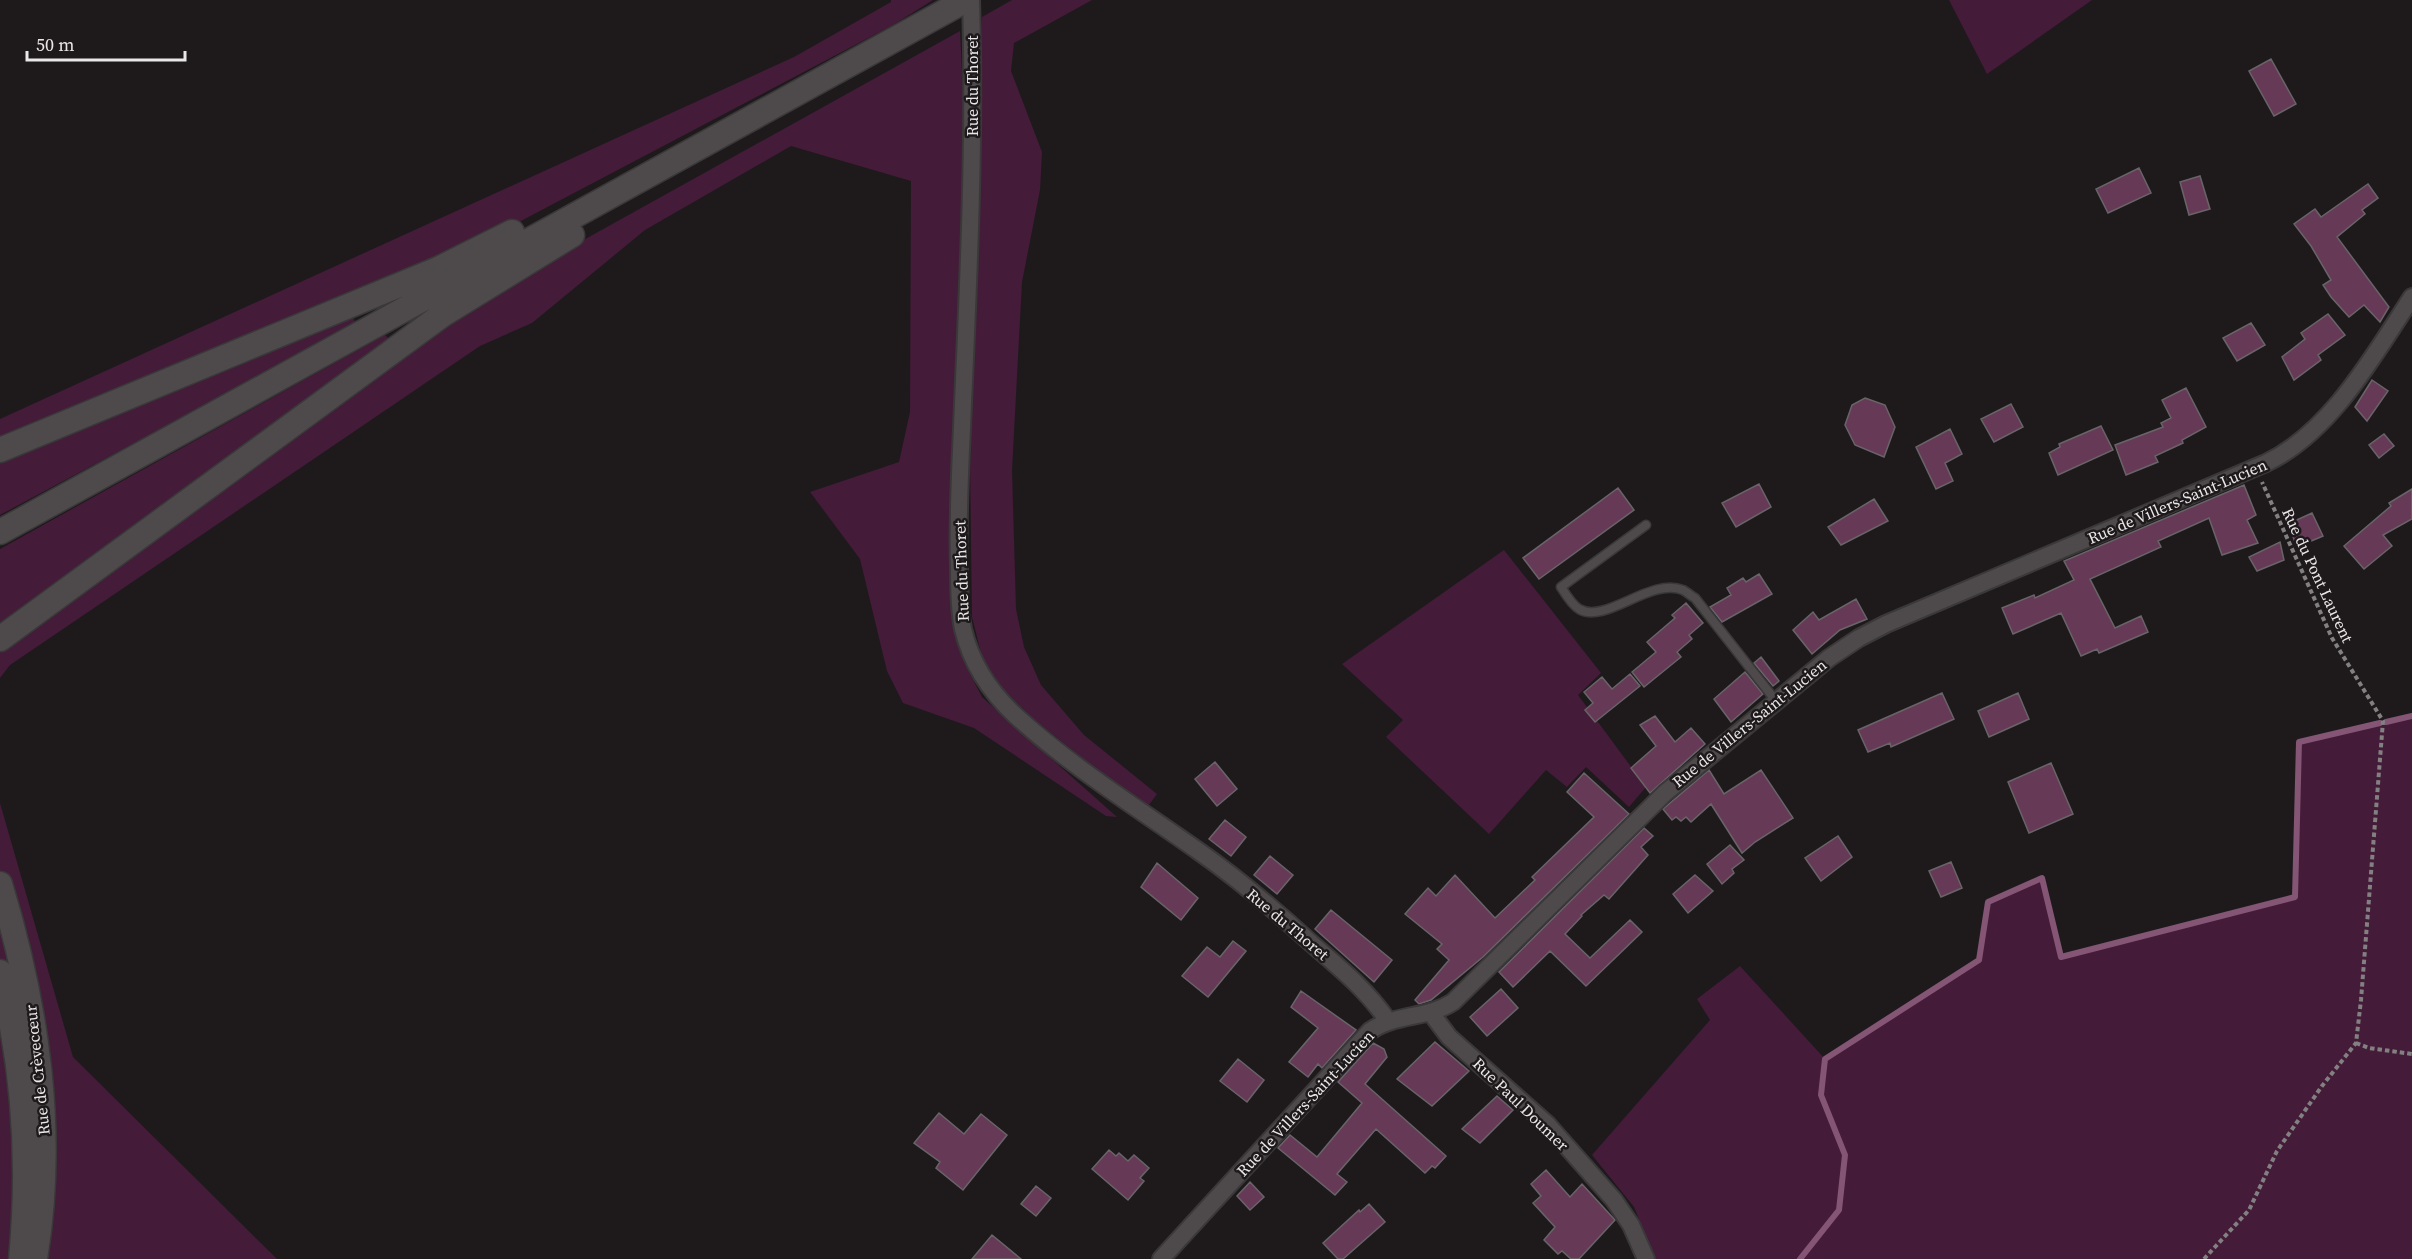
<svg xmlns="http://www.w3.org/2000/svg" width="2412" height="1259" viewBox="0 0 2412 1259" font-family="'Source Serif 4',serif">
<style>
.green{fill:#441b38}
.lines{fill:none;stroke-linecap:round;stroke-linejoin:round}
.stream{stroke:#845574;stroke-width:6}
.building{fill:#663a57;stroke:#696467;stroke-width:1.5}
.service-casing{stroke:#3a3839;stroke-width:11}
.minor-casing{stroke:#3a3839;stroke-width:20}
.secondary-casing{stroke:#3a3839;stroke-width:27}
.path{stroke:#838082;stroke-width:4;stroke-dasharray:4.5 3;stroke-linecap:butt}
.service{stroke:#4e4a4c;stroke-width:8}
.minor{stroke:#4e4a4c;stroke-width:16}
.secondary{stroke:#4e4a4c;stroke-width:24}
.labels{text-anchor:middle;stroke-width:5;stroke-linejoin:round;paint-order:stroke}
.street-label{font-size:16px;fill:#eae7e9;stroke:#1e1a1c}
</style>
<rect width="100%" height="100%" fill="#1e1a1c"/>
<!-- green -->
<path class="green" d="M891,0h42l-40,25 -391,206 -502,210v-22l794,-362 97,-55z
M1012,0h80l-78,43 -3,28 31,81 -2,38 -18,92 -10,188 4,139 8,38 17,38 43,50 73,59 -11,15 -115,-92 -26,-26 -22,-30 -11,-44 -2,-153 12,-447z
M1949,0h143l-105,74z
M960,31l4,83 -11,371 2,141 9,36 18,35 135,120 -11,-1 -132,-88 -71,-25 -16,-32 -27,-112 -50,-67 89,-30 11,-50 1,-231 -120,-35 -146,84 -113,93 -52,23 -470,319 -10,13v-32l470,-343z
M350,311l6,13 -356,191v-58z
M385,335l8,8 -393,283v-77z
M1504,550l97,123 -23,22 68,92 -17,20 -43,-40 -19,20 -21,-17 -57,64 -103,-97 17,-17 -61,-56z
M2412,716v543h-757l-21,-52 -42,-52 118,-135 -13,-21 43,-33 85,93 154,-99 9,-58 54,-24 19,79 234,-60 4,-155z
M0,803l73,254 204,202h-277z"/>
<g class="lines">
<!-- stream -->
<path class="stream" d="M2386,722l26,-6
M1800,1259l39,-49 6,-55 -24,-60 4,-36 154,-99 9,-58 54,-24 19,79 234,-60 4,-155 81,-19"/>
</g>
<!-- building -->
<path class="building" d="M2271,59l25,45 -22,12 -25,-45z
M2139,168l12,25 -43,20 -12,-24z
M2200,176l10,33 -21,6 -9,-33z
M2368,184l10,14 -16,12 3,4 -28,23 52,70 -9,15 -16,-17 -15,12 -18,-20 -8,-12 8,-5 -20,-34 -17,-22 21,-15 6,8z
M2328,314l17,21 -27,20 3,5 -27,20 -12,-23 23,-18 -4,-6z
M2251,323l14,22 -28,16 -14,-23z
M2372,380l16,11 -21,30 -12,-14z
M2186,388l20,39 -24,13 1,3 -28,13 3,6 -32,13 -11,-30 48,-18 -2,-4 10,-5 -9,-18z
M1865,398l20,7 10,22 -11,30 -29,-12 -10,-20 7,-20z
M2011,404l12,23 -29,15 -13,-23z
M2101,426l12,24 -55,25 -9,-22 11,-6 -1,-3z
M1950,429l12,25 -17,9 8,18 -17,8 -20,-42z
M2384,434l10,12 -15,12 -10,-13z
M1759,484l12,23 -35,20 -14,-24z
M2244,485l12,30 -9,5 11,23 -36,12 -13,-37 -51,23 3,6 -71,32 25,49 26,-12 7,16 -49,21 -2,-4 -16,7 -20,-43 -48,21 -11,-26 32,-13 1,3 39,-18 -10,-19z
M1618,488l16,22 -95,69 -16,-21z
M2412,489v30l-29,16 9,11 -28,23 -20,-23 47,-40 -2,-3z
M1874,499l14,22 -47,24 -13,-18z
M2312,513l11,23 -26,11 -9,-23z
M2280,542l4,18 -27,11 -8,-14z
M1759,574l13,20 -50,28 -12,-15 21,-12 -4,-7 16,-10 3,4z
M1856,599l11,20 -27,11 -28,24 -19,-24 20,-18 6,8z
M1686,603l17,20 -14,12 3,4 -15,13 4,5 -37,30 -12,-15 24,-20 -9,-10 28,-24 -3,-3z
M1761,657l18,24 -6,5 -19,-23z
M1745,672l18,22 -32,28 -17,-23z
M1630,674l10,12 -45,36 -10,-12 8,-7 -9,-11 18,-15 10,12z
M1942,693l12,26 -63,28 -1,-4 -22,9 -10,-22z
M2018,693l11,26 -40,18 -11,-26z
M1655,716l20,26 16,-14 14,16 -55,49 -19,-25 25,-22 -16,-21z
M1215,762l22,27 -20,17 -22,-27z
M2051,763l22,51 -44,19 -21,-51z
M1709,770l15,24 37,-24 32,48 -38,24 -13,11 -31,-49 -20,18 -5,-5 -5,4 -5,-4 -4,3 -9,-11z
M1584,773l45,41 -146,143 -52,43 -12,4 -4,-4 34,-40 -12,-11 5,-5 -37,-30 23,-26 8,8 19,-21 40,43 40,-38 -3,-3 62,-60 -27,-25z
M1225,820l21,17 -15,19 -22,-17z
M1644,828l9,8 -12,11 7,8 -39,44 -5,-4 -23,20 1,1 -17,18 25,24 40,-38 12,12 -56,54 -36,-35 -37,36 -14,-15z
M1838,836l14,21 -31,24 -16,-23z
M1730,845l14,15 -12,9 2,4 -12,11 -15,-20z
M1270,856l23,19 -16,19 -23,-19z
M1951,862l11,26 -21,9 -12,-26z
M1157,863l41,35 -17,22 -40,-33z
M1695,875l18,16 -25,22 -15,-19z
M1331,910l61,50 -18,22 -59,-53z
M1233,941l13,10 -38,46 -26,-21 25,-29 13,10z
M1501,989l17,19 -31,28 -17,-19z
M1301,991l55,39 -34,38 -4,-4 -10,13 -19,-15 29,-34 -27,-21z
M1435,1042l34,29 -37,35 -35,-27z
M1373,1043l11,6 3,8 -22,27 81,72 -11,12 -3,-2 -7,7 -49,-44 -39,45 10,8 -12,13 -57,-47 12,-13 27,22 45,-54 -24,-21z
M1238,1059l26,21 -17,22 -27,-21z
M1497,1096l16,14 -33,33 -18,-14z
M939,1113l25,21 17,-20 26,21 -44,55 -27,-22 4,-6 -26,-19z
M1109,1150l7,6 3,-3 9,8 6,-6 15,13 -9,10 4,3 -16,19 -36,-31z
M1546,1170l24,27 12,-13 33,36 -36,39h-8l-9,-8 -4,3 -14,-14 11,-13 -22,-24 8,-7 -10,-12z
M1250,1182l14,15 -14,13 -13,-14z
M1036,1186l15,12 -15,18 -15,-12z
M1369,1204l16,18 -42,37h-5l-15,-16 36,-33 1,2z
M992,1235l29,24h-49z"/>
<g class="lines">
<!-- service casing -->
<g class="service-casing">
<path id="service" d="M1646,525l-85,62c5,8 11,18 18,22 26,16 71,-32 104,-19 4,2 8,6 12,8l81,103"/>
</g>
<!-- minor casing -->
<g class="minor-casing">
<path id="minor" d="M971,0c4,134 -2,269 -8,403 -2,55 -6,110 -4,165 0,20 0,41 4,61 8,34 27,63 53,87 56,51 120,91 181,134 40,28 78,60 114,93 28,24 56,47 77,78
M1431,1013l18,24 99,88 66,75 17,25 15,34
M1161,1259l209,-228c26,-18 57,-12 83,-29l212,-209 164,-135 30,-20 27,-14 380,-161c65,-31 108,-108 146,-166"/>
</g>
<!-- secondary casing -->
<g class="secondary-casing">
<path id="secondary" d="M0,450l438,-181 74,-37
M0,532l966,-532
M0,639l442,-324 130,-80
M0,884c37,122 56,248 35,375
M0,972c24,94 30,191 21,287"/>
</g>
<!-- path -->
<path class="path" d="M2356,1043l13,5 43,6
M2204,1259l45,-49 28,-59 45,-65 34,-43 5,-43 22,-279 -51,-83 -70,-156"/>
<!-- service -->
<use href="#service" class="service"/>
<!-- minor -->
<use href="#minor" class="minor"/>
<!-- secondary -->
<use href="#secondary" class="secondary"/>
</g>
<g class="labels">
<!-- street labels -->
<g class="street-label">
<text transform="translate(972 86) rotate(-90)" y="6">Rue du Thoret</text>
<text transform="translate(2177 501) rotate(-23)" y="6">Rue de Villers-Saint-Lucien</text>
<text transform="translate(961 571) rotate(-92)" y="6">Rue du Thoret</text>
<text transform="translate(2318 575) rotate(65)" y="6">Rue du Pont Laurent</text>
<text transform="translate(1749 723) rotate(-39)" y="6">Rue de Villers-Saint-Lucien</text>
<text transform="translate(1288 924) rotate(40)" y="6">Rue du Thoret</text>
<text transform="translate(37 1070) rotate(-96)" y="6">Rue de Crèvecœur</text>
<text transform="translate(1305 1103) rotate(-47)" y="6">Rue de Villers-Saint-Lucien</text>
<text transform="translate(1521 1104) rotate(44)" y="6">Rue Paul Doumer</text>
</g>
</g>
<!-- scale -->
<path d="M27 51v9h158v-9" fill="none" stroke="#eae7e9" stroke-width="3"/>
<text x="36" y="51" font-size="18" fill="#eae7e9" stroke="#1e1a1c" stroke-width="4.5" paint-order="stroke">50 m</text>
</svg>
